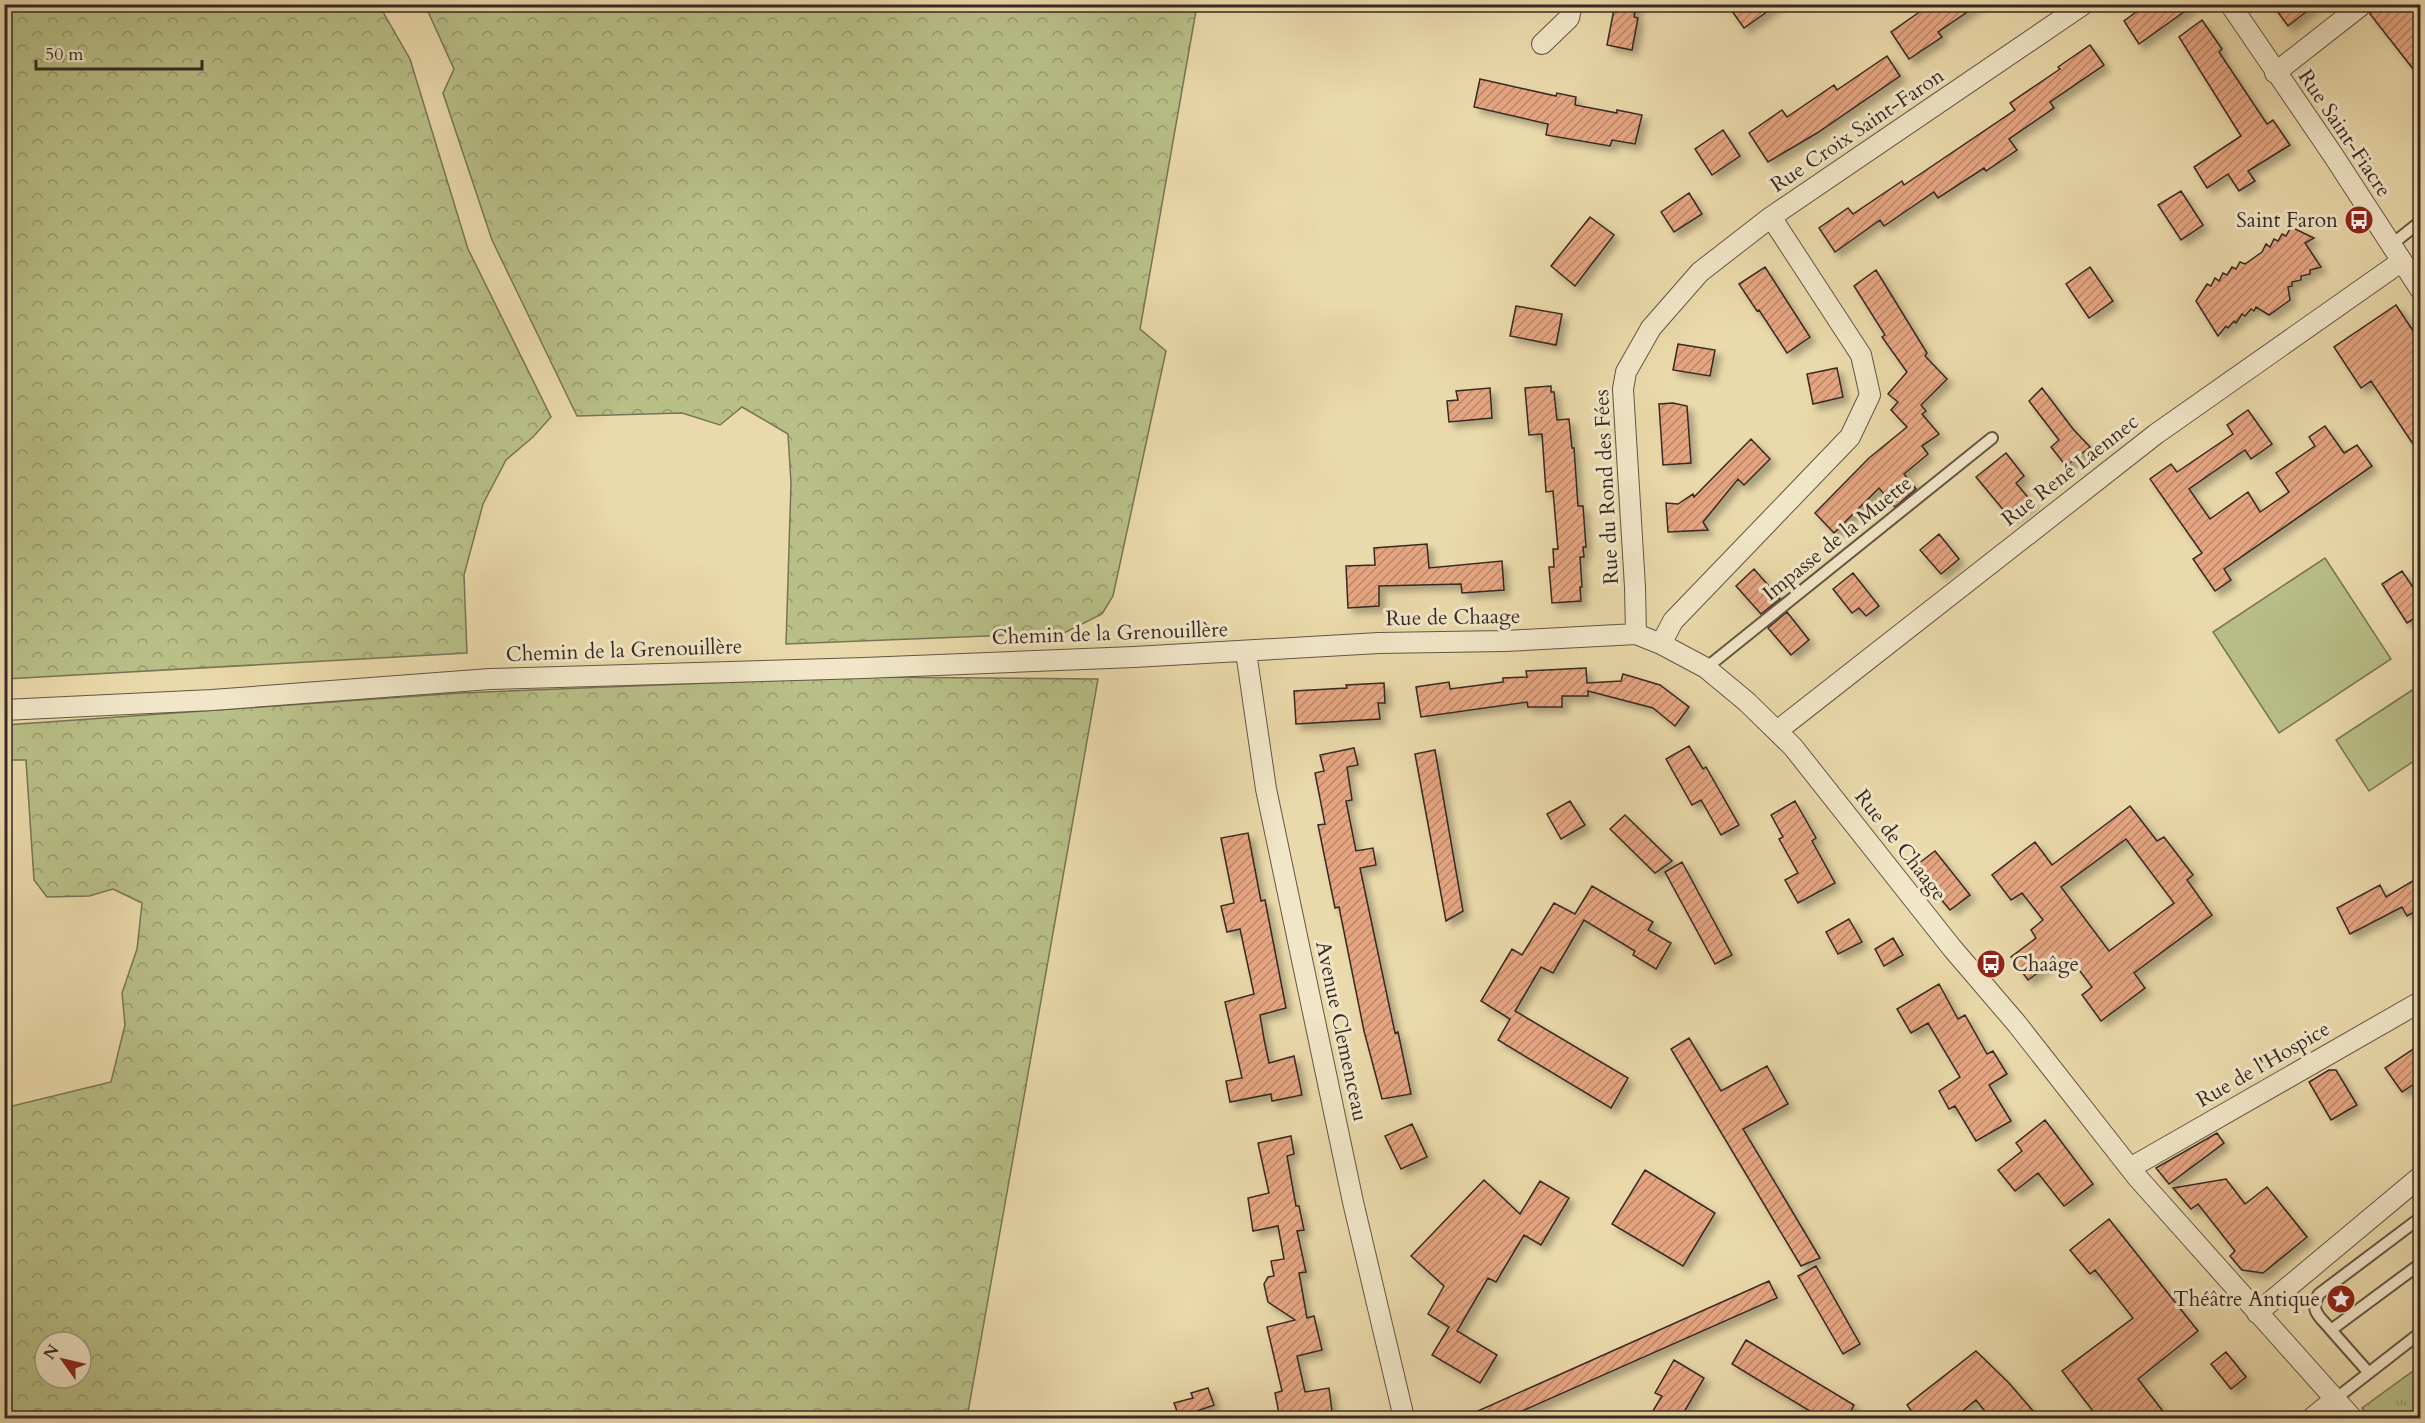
<svg xmlns="http://www.w3.org/2000/svg" width="2425" height="1423" viewBox="0 0 2425 1423" font-family="Cardo,serif">
<style>
.forest{fill:url(#forest-crowns);stroke:#787455;stroke-width:1.5;fill-rule:evenodd}
.park{fill:url(#park-tufts);stroke:#787455;stroke-width:1.5}
.pitch{fill:#b8bf87;stroke:#787455;stroke-width:1.5}
.building{fill:url(#building-hatch);stroke:#372923;stroke-width:1.5;fill-rule:evenodd;filter:url(#shadow)}
.lines{fill:none;stroke-linecap:round;stroke-linejoin:round}
.service-casing{stroke:#645545;stroke-width:14}
.minor-casing{stroke:#645545;stroke-width:22}
.service{stroke:#f1e6c8;stroke-width:10}
.minor{stroke:#f1e6c8;stroke-width:20}
.labels{text-anchor:middle;stroke-width:6;stroke-linejoin:round;paint-order:stroke}
.street-label{font-size:21px;fill:#372923;stroke:#f1e6c8}
.poi-label{font-size:21px;fill:#372923;stroke:#f1e6c8;text-anchor:end}
</style>
<defs>
<pattern id="forest-crowns" width="20" height="18" patternUnits="userSpaceOnUse" patternTransform="scale(1.5)"><rect width="20" height="18" fill="#b8bf87"/><path d="M2 6a3 3 0 1 1 6 0M12 15a3 3 0 1 1 6 0" fill="none" stroke="#969b6e"/></pattern>
<pattern id="park-tufts" width="24" height="20" patternUnits="userSpaceOnUse" patternTransform="scale(1.5)"><rect width="24" height="20" fill="#b8bf87"/><path d="M3 7l-1-3M5 7V3M7 7l1-3M15 17l-1-3M17 17v-4M19 17l1-3" fill="none" stroke="#969b6e"/></pattern>
<pattern id="building-hatch" width="6" height="6" patternUnits="userSpaceOnUse" patternTransform="scale(1.5)"><rect width="6" height="6" fill="#e5a581"/><path d="M-1 1l2-2M0 6l6-6M5 7l2-2" fill="none" stroke="#ba8669"/></pattern>
<filter id="shadow"><feDropShadow dx="5.5" dy="5.5" stdDeviation="3" flood-color="#0004"/></filter>
</defs>
<rect width="100%" height="100%" fill="#ead9aa"/>
<filter id="stains"><feTurbulence type="fractalNoise" baseFrequency=".00333" numOctaves="4"/><feColorMatrix values="0 0 0 0 .2 0 0 0 0 .09 0 0 0 0 .02 0 0 0 .5 -.17"/></filter>
<radialGradient id="worn" r=".72"><stop offset=".6" stop-color="#630" stop-opacity="0"/><stop offset="1" stop-color="#630" stop-opacity=".3"/></radialGradient>
<!-- forest -->
<path class="forest" d="M5,4l374,1 31,54 58,190 83,168 -18,20 -27,23 -23,44 -19,71 3,78 -462,26z
M425,5h772l-57,324 26,22 -53,245 -11,18 -38,19 -278,11 5,-161 -3,-49 -46,-27 -22,18 -38,-12 -105,3 -85,-176 -49,-147 11,-24z
M856,677l242,2 -131,739h-962l-1,-310 107,-26 14,-57 -3,-32 15,-44 5,-46 -29,-14 -24,7 -42,1 -13,-17 -8,-120h-21v-35l455,-32zM45,1342h36v36h-36z"/>
<!-- park -->
<path class="park" d="M2420,1366v52h-48l-10,-10z"/>
<!-- pitch -->
<path class="pitch" d="M2325,558l66,101 -112,74 -66,-101z
M2420,685v72l-51,34 -33,-51z"/>
<!-- building -->
<path class="building" d="M1615,4h22l-3,13 4,1 -6,32 -25,-5z
M1727,4h51l-34,24z
M1931,4h48l-41,28 4,5 -33,22 -18,-27z
M2147,4h48l-56,40 -15,-23z
M2272,4h44l-28,22z
M2375,4h46v75l-51,-65z
M2202,20l20,29 -3,3 48,72 6,-4 17,25 -42,26 7,10 -16,10 -11,-17 -21,14 -13,-21 47,-31 -62,-99z
M2090,45l14,20 -54,37 4,6 -45,31 8,11 -31,21 -2,-3 -46,30 -4,-6 -50,34 -4,-6 -45,32 -16,-24 29,-20 5,6 49,-33 2,4 111,-75 -5,-7 50,-34 -2,-2z
M1887,56l13,20 -83,57 -49,29 -19,-29 33,-23 5,7 47,-32 3,5z
M1480,79l76,17 1,-3 19,4 -1,8 42,8v-3l25,5 -7,29 -23,-4 -2,6 -64,-11 2,-11 -74,-17z
M1723,130l17,26 -28,19 -17,-26z
M2181,191l22,34 -22,15 -23,-35z
M1689,193l13,21 -28,18 -13,-20z
M1590,217l24,18 -39,51 -24,-20z
M2291,227l23,11 -9,5 16,24 -11,3v4l-9,2v4l-9,2v4l-4,1 2,13 -21,15 -13,-8 -2,4 -3,-2 -6,7 -3,-2 -6,9 -2,-2 -6,7 -2,-2 -8,10 -22,-35 11,-17 4,2 4,-8 4,3 4,-8 4,2 5,-8 4,2 4,-7 5,2 17,-12 4,-8 4,3 4,-8 4,2 4,-7 4,2z
M1765,267l45,70 -23,16 -28,-43 -2,1 -18,-27z
M2090,267l23,34 -24,17 -23,-34z
M1876,270l51,83 -2,3 22,23 -26,26 5,6 -4,3 17,20 -17,12 6,8 -24,20 12,15 -21,18 -16,-19 -45,45 -19,-20 54,-55 38,-31 -16,-17 7,-8 -10,-8 19,-22 -25,-35 3,-2 -31,-49z
M2396,305l25,38v6l-8,4 8,11v92l-50,-75 -10,7 -27,-41z
M1516,306l46,8 -6,31 -46,-9z
M1678,344l37,6 -5,26 -37,-6z
M1837,368l6,29 -30,7 -6,-30z
M1551,386v6h3l3,28 12,-1 3,29h2l4,58h5l3,41h-3l1,10h-4l2,30h-2l1,14 -29,2 -3,-36h5l-1,-18h5l-5,-58 -7,1 -4,-58 -13,1 -4,-47z
M1490,388l2,30 -43,4 -2,-21 11,-1 -2,-9z
M2042,388l31,41 17,18 -24,19 -15,-19 8,-7 -30,-39z
M1673,403l14,3 4,57 -28,2 -4,-61z
M2248,410l24,34 -21,15 -6,-9 -56,39 21,30 38,-27 12,20 29,-20 -13,-19 39,-27 -6,-9 16,-11 19,27 13,-8 15,21 -148,103 7,11 -16,11 -22,-32 9,-6 -52,-74 21,-15 6,8 56,-38 -6,-9z
M1751,439l19,20 -26,26 -6,-6 -35,43 5,8 -40,2 -2,-29 12,1 15,-10 1,3z
M2006,453l18,23 -8,7 16,19 -22,16 -34,-41z
M1939,534l20,25 -18,15 -21,-24z
M1427,544l2,24 73,-7 2,29 -42,3 -1,-9 -82,2v20l-31,2 -2,-42 29,-1 -1,-17z
M1754,569l26,30 -19,15 -25,-28z
M2402,571l19,28v15l-14,9 -25,-39z
M1853,573l26,33 -13,10 -7,-8 -7,5 -19,-24z
M1787,612l22,28 -18,15 -23,-27z
M1586,668l1,15 34,-2 2,-7 37,11 29,22 -14,19 -22,-18 -65,-17v5h-26v11h-34l-1,-5 -106,15 -5,-30 33,-5 1,7 53,-7v-4l24,-1 -1,-6z
M1384,683l1,20h-7l2,16 -84,5 -2,-33 53,-3 -1,-3z
M1689,746l14,23 3,-2 33,58 -18,10 -20,-35 -9,5 -26,-46z
M1354,748l4,17 -11,2 5,33 -6,1 10,50 17,-3 3,17 -16,3 35,165 3,-1 13,62 -29,5 -18,-68 -25,-124 -4,1 -17,-83 7,-1 -10,-51 9,-2 -4,-16z
M1435,750l28,161 -17,10 -31,-167z
M1570,801l15,24 -24,14 -14,-25z
M1795,801l21,37 -4,3 23,42 -37,20 -13,-23 13,-7 -19,-34 4,-2 -12,-22z
M2130,806l27,35 7,-4 29,38 -6,5 25,35 -78,58 11,15 -44,33 -19,-26 10,-8 -21,-28 -12,8 -5,-6 -26,19 -17,-23 25,-19 -5,-8 12,-10 -21,-27 -11,7 -19,-25 43,-33 17,23zM2126,839l48,64 -65,48 -48,-64z
M1625,815l47,46 -17,12 -45,-44z
M1248,833l13,68 4,-1 21,108 -26,7 4,24 5,24 25,-7 8,39 -30,6 -1,-7 -41,8 -4,-21 16,-3 -17,-76 29,-8 -14,-65 -13,3 -6,-26 13,-3 -13,-65z
M1935,851l35,44 -20,15 -36,-43z
M1682,862l50,93 -17,9 -50,-92z
M2421,876v32l-14,8 -5,-9 -52,27 -13,-26 43,-23 6,12z
M1592,886l61,36 -5,8 23,13 -15,26 -23,-14 2,-4 -51,-31 -31,53 -12,-6 -26,44 113,67 -17,30 -113,-68 12,-21 -29,-18 31,-52 10,6 32,-52 21,11z
M1849,919l13,23 -24,12 -12,-22z
M1893,938l10,17 -19,11 -9,-17z
M1939,984l19,35 7,-4 22,39 6,-3 14,23 -18,11 22,36 -35,20 -21,-35 -6,3 -10,-18 21,-14 -32,-54 -17,10 -14,-24z
M1689,1038l32,53 46,-25 21,38 -45,25 77,129 -19,8 -130,-217z
M2421,1044v35l-19,13 -17,-24z
M2329,1070h7l21,35 -26,15 -22,-38z
M2045,1120l48,64 -29,22 -26,-33 -23,18 -17,-21 24,-19 -6,-8z
M1412,1124l15,33 -26,12 -16,-33z
M2217,1133l7,10 -55,41 -13,-16z
M1291,1136l3,18 -7,2 9,50h3l5,24 -7,1 9,41 -7,1 8,45 7,-2 8,34 -25,6 8,36 24,-4 4,31h-53l-5,-26 7,-2 -15,-64 28,-7 -27,-18 -4,-18 4,-7 6,-1 -3,-15 13,-2 -6,-33 -25,5 -5,-33 21,-5 -11,-50z
M1645,1170l70,43 -32,53 -71,-42z
M2226,1179l19,25 22,-17 40,50 -44,36 -21,-3 -12,-14 5,-5 -37,-47 -7,5 -18,-21z
M1484,1180l36,34 20,-33 29,17 -28,47 -17,-10 -28,47 -8,-4 -31,53 40,24 -17,28 -48,-28 17,-28 -21,-13 16,-28 -33,-30z
M2109,1219l89,112 -60,48 31,40h-70l-37,-48 71,-53 -38,-48 -5,4 -20,-24z
M1816,1266l44,78 -17,10 -45,-78z
M1769,1281l8,17 -273,121h-44z
M1746,1340l108,65 -7,14h-24l-91,-55z
M1976,1351l33,32 31,36h-49l-15,-19 -23,19h-36l-10,-14z
M2226,1352l20,25 -15,12 -20,-25z
M1674,1360l30,18 -24,41h-32l14,-23 -7,-3z
M1208,1388l6,17 -17,6 2,8h-19l-6,-16 19,-5 -2,-5z"/>
<g class="lines">
<!-- service casing -->
<g class="service-casing">
<path id="service" d="M2391,245l29,-23
M1706,668l286,-230
M2331,1330c-11,-14 -22,-18 -12,-36l101,-76
M2369,1373l-38,-43 89,-66
M2334,1400l86,-67"/>
</g>
<!-- minor casing -->
<g class="minor-casing">
<path id="minor" d="M2230,4l103,151 87,134
M1542,44l27,-26 3,-14
M2275,73l88,-69
M1636,634l-1,-47 -12,-198 3,-17 25,-44 49,-56 71,-55 313,-213
M1661,644l12,-23 177,-184 20,-42 -9,-40 -90,-138
M1246,652l20,137 87,413 51,216
M4,710l208,-10 278,-21 374,-11 270,-11 245,-14 126,-2 131,-7 25,10 45,24 41,34 46,45 159,201 65,76 120,153 215,241
M1777,731l379,-297 246,-173
M2130,1168l290,-166
M2257,1313l163,-136
M2312,1418l22,-18"/>
</g>
<!-- service -->
<use href="#service" class="service"/>
<!-- minor -->
<use href="#minor" class="minor"/>
</g>
<!-- icons -->
<defs>
<g id="bus-disc" transform="scale(1.5)"><circle r="9.5" fill="#8f2418" stroke="#f1e6c8"/><path d="M-5-6H5V4H4V6H2V4H-2V6H-4V4H-5ZM-3.5-4V0h7V-4ZM-3.5 1.2v1.5H-2V1.2ZM2 1.2v1.5H3.5V1.2Z" fill="#fff"/></g>
<g id="sight-disc" transform="scale(1.5)"><circle r="9.5" fill="#8f2418" stroke="#f1e6c8"/><path d="M0-6L1.8-2.2L6-1.7L2.9 1.2L3.7 5.4L0 3.3L-3.7 5.4L-2.9 1.2L-6-1.7L-1.8-2.2Z" fill="#fff"/></g>
</defs>
<g fill-rule="evenodd">
<use href="#bus-disc" x="2359" y="220"/>
<use href="#bus-disc" x="1991" y="964"/>
<use href="#sight-disc" x="2341" y="1299"/>
</g>
<g class="labels">
<!-- street labels -->
<g class="street-label">
<text transform="translate(1857 130) rotate(-34)" y="7">Rue Croix Saint-Faron</text>
<text transform="translate(2345 133) rotate(56)" y="7">Rue Saint-Fiacre</text>
<text transform="translate(2070 470) rotate(-38)" y="7">Rue René Laennec</text>
<text transform="translate(1606 487) rotate(-93)" y="7">Rue du Rond des Fées</text>
<text transform="translate(1837 538) rotate(-39)" y="7">Impasse de la Muette</text>
<text transform="translate(1453 617) rotate(-1)" y="7">Rue de Chaage</text>
<text transform="translate(1110 633) rotate(-2)" y="7">Chemin de la Grenouillère</text>
<text transform="translate(624 650) rotate(-2)" y="7">Chemin de la Grenouillère</text>
<text transform="translate(1901 845) rotate(52)" y="7">Rue de Chaage</text>
<text transform="translate(1342 1031) rotate(78)" y="7">Avenue Clemenceau</text>
<text transform="translate(2263 1064) rotate(-30)" y="7">Rue de l'Hospice</text>
</g>
<!-- poi labels -->
<g class="poi-label">
<text x="2338" y="227">Saint Faron</text>
<text x="2012" y="971" text-anchor="start">Chaâge</text>
<text x="2320" y="1306">Théâtre Antique</text>
</g>
</g>
<!-- margin -->
<rect width="2425" height="1423" fill="none" stroke="#ead9aa" stroke-width="24"/>
<rect x="6" y="6" width="2413" height="1411" fill="none" stroke="#372923" stroke-width="3"/>
<rect x="12" y="12" width="2401" height="1399" fill="none" stroke="#372923" stroke-width="1.5"/>
<!-- north arrow -->
<g transform="translate(63 1360) rotate(304)"><circle r="28" fill="#f1e6c8" stroke="#a79a86" stroke-width="1.5"/>
<path d="M0-4.5L10 22L0 15L-10 22Z" fill="#8f2418"/>
<text y="-9" font-size="16" font-weight="bold" text-anchor="middle" fill="#372923">N</text>
</g>
<!-- scale -->
<path d="M36 60v9h166v-9" fill="none" stroke="#372923" stroke-width="3"/>
<text x="45" y="60" font-size="18" fill="#372923" stroke="#f1e6c8" stroke-width="4.5" paint-order="stroke">50 m</text>
<rect width="100%" height="100%" filter="url(#stains)"/>
<rect width="100%" height="100%" fill="url(#worn)"/>
</svg>
